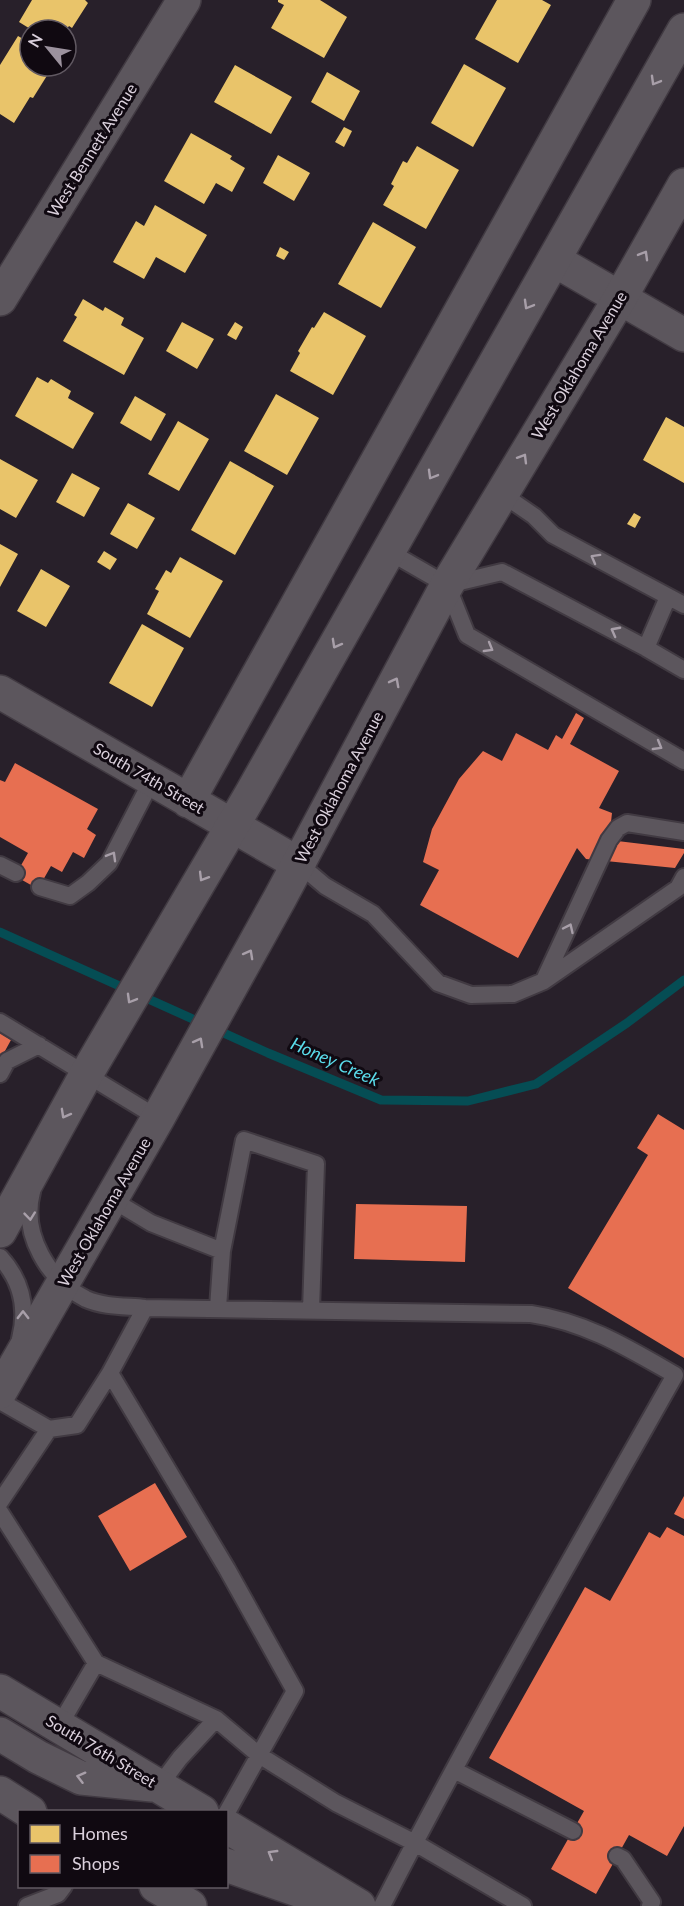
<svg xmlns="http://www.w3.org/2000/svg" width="684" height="1906" viewBox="0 0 684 1906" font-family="Lato,sans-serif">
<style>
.homes{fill:#e9c46a}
.shops{fill:#e76f51}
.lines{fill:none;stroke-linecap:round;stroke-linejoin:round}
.stream{stroke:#054d54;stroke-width:9}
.service-casing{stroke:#413a42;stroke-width:20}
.minor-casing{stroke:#413a42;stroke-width:36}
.secondary-casing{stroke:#413a42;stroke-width:36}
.service{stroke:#5c565d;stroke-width:16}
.minor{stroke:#5c565d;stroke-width:33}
.secondary{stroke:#5c565d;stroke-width:33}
.oneway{stroke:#a89fa9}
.labels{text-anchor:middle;stroke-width:6;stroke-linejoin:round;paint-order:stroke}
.street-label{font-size:16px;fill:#dad0dc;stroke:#100911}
.water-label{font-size:18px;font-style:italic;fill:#5adbea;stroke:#100911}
</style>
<rect width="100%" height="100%" fill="#28202a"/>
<!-- homes -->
<path class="homes" d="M32,0h53l3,3 -16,25 -3,-2 -3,4h-34l-13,-8z
M278,0h42l27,17 -23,41 -53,-30 13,-23 -6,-3z
M497,0h45l9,5 -33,58 -43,-24z
M18,36l12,7v23h23l-20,32 -3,-1 -16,26 -14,-9v-49z
M464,64l42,24 -33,59 -42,-24z
M235,65l57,32 -21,37 -57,-32z
M327,72l33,19 -16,30 -33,-19z
M344,127l8,4 -8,16 -9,-5z
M191,133l41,23 -2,3 15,9 -13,24 -16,-9 -12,21 -40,-23z
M417,146l42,24 -33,59 -43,-24 11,-19 -3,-2 12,-23 4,2z
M278,155l32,18 -16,28 -31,-18z
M155,205l52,30 -22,38 -29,-16 -12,22 -31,-17 23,-41 8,5z
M373,222l43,25 -35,61 -43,-24z
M280,247l9,5 -5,8 -8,-4z
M83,299l20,12 2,-4 19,11 -3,7 23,13 -20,37 -61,-34 14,-24 -3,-2z
M324,312l42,24 -33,59 -43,-24 10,-18 -2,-2 14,-24 2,1z
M182,322l32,17 -17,30 -31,-18z
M235,322l8,5 -7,13 -9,-5z
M37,377l11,6 3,-4 20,12 -3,7 26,15 -21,36 -58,-33z
M276,394l43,24 -32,57 -43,-24z
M135,396l31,18 -15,27 -31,-18z
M666,417l18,10v56l-41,-23z
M178,421l31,18 -30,52 -31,-17z
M0,459l38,21 -22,38 -16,-9z
M230,461l44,25 -39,69 -44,-25z
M72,473l28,15 -16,29 -28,-15z
M128,503l27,15 -18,31 -27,-15z
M634,513l7,4 -6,11 -8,-4z
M0,544l18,10 -18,33z
M104,551l13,8 -7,11 -13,-8z
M180,557l43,24 -33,57 -43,-24 12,-23 -4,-2 11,-19 5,3z
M41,569l29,17 -24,41 -29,-16z
M142,624l42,24 -32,59 -43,-24z"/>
<!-- shops -->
<path class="shops" d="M576,713l8,5 -14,26 49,27 -20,37 13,5 -3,27 75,9v4l-9,15 -89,-9 -9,-11 -59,110 -98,-53 19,-35 -16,-8 9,-33 27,-50 24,-28 19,10 14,-28 32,17 8,-15 6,4z
M15,763l83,46 -11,20 9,6 -12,23 -11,-6 -11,20 -11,-6 -13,23 -23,-13 13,-23 -28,-16v-57l5,2z
M0,1033l11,7 -11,20z
M658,1114l26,16v228l-116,-70 80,-133 -11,-7z
M356,1204l111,2 -2,56 -111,-3z
M155,1483l32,54 -57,34 -32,-55z
M684,1496v23l-10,-5z
M667,1527l17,9v290l-17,30 -38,-21 -33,59 -45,-25 33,-58 -95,-53 96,-171 25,14 39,-69 11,6z"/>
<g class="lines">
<!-- stream -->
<path class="stream" d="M0,932l268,121 113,47 87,1 68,-17 91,-61 57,-43"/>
<!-- service casing -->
<g class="service-casing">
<path id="service" d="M502,494l32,22 19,19 131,70
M388,551l59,34 20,50 217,126
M447,585l55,-13 144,76 38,22
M646,648l22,-51
M299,864l26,22 48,28 65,69 33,12 42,-1 31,-13 134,-93 6,-11
M0,865l16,8
M40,887l30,9 18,-13 21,-20 43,-83
M544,980l65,-140 9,-12 9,-5 57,9
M0,1022l158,96
M0,1074l7,-13 32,-16
M32,1192c-11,42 16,88 54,107 18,8 40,7 59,9l386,6c55,8 97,34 144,61 -99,176 -201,351 -293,531
M111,1199l40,24 71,28 22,-111 72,24 -5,146
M0,1257c22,24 28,51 20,82
M218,1308l4,-57
M110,1373l117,196 68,122 -69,123
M0,1401l49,28
M0,1502l49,-73 28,-4 33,-52 35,-65
M0,1512l96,151 120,56 43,36 77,48 79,40 108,63
M59,1726l37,-63
M454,1770l119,61
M159,1786l21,-28 36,-39
M617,1856l6,3 29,43 -2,4
M27,1906l31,-12 6,-8"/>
</g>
<!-- minor casing -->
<g class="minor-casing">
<path id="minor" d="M554,260l130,75
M0,299l184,-299
M0,692l299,172
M188,801l446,-801"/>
</g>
<!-- secondary casing -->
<g class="secondary-casing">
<path id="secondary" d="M0,1231l87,-158 164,-279 433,-764
M0,1392l158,-274 122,-220 167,-313 173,-287 64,-113
M0,1691l202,121
M0,1734l38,23 43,21 71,7
M0,1793l30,19
M226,1826l133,80
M226,1865l89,31
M156,1886l34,20"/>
</g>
<!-- service -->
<use href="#service" class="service"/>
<!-- minor -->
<use href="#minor" class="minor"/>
<!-- secondary -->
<use href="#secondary" class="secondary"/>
</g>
<!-- one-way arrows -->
<defs><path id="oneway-chevron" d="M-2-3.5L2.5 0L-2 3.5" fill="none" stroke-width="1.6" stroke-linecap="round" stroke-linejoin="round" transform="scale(1.5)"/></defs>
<g class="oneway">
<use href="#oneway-chevron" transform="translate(655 81) rotate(120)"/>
<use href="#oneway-chevron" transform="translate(644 255) rotate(-60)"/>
<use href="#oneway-chevron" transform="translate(528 305) rotate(120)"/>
<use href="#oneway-chevron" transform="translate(523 458) rotate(-59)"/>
<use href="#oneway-chevron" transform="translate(432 475) rotate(120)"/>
<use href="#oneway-chevron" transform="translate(595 558) rotate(-151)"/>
<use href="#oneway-chevron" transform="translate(615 631) rotate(-152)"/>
<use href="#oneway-chevron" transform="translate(336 644) rotate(119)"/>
<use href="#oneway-chevron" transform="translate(489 648) rotate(30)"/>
<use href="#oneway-chevron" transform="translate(395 682) rotate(-62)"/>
<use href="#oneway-chevron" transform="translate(658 746) rotate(30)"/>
<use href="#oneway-chevron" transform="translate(112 856) rotate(-60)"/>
<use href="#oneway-chevron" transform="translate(203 877) rotate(121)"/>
<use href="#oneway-chevron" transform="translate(569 928) rotate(-65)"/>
<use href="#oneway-chevron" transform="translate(249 954) rotate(-61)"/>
<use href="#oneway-chevron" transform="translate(131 999) rotate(120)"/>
<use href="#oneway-chevron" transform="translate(199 1042) rotate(-61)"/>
<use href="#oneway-chevron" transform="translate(65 1114) rotate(119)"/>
<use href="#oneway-chevron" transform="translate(30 1216) rotate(84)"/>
<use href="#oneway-chevron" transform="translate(23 1315) rotate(-90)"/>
<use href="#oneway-chevron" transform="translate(81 1777) rotate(-165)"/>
<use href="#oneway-chevron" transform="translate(272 1854) rotate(-149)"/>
</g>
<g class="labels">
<!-- street labels -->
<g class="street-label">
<text transform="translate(92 150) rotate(-58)" y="6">West Bennett Avenue</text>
<text transform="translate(579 365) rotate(-59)" y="6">West Oklahoma Avenue</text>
<text transform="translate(149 778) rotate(30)" y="6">South 74th Street</text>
<text transform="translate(339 787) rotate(-62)" y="6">West Oklahoma Avenue</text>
<text transform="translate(104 1212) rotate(-60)" y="6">West Oklahoma Avenue</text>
<text transform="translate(101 1751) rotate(31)" y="6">South 76th Street</text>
</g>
<!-- water labels -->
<g class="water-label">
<text transform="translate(335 1062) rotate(24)" y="6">Honey Creek</text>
</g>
</g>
<!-- legend -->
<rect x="18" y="1810" width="210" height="78" fill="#100911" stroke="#615962" stroke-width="1.5"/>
<rect x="30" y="1825" width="30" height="18" fill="#e9c46a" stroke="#615962" stroke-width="1.5"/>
<text x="72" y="1840" font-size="18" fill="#dad0dc">Homes</text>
<rect x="30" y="1855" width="30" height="18" fill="#e76f51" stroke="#615962" stroke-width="1.5"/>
<text x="72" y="1870" font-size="18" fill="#dad0dc">Shops</text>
<!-- north arrow -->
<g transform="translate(48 48) rotate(300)"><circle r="28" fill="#100911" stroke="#615962" stroke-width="1.5"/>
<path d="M0-4.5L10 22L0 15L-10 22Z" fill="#9c929e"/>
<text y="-9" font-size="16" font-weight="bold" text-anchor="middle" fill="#dad0dc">N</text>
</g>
</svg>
